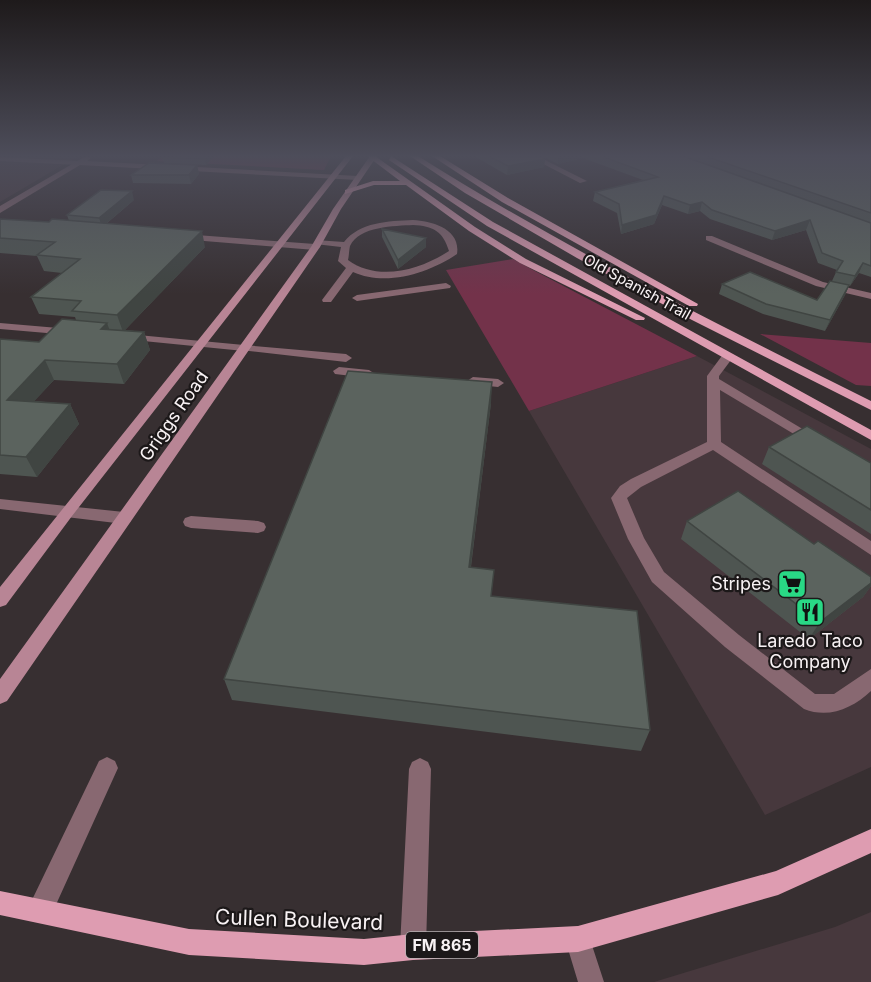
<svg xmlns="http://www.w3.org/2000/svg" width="871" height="982" viewBox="0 0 871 982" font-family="Inter,sans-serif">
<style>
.built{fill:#47383d}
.green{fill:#73324a}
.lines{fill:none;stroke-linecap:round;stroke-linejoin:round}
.lane{fill:#886871;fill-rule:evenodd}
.street{fill:#886871;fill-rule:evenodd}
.secondary{fill:#b88595;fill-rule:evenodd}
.primary{fill:#de9cb1;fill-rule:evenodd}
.wall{fill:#4e5551}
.shaded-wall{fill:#404542}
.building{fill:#5b635e;stroke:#404542;stroke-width:1.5}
.labels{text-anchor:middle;stroke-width:4.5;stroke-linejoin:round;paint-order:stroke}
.far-street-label{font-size:15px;fill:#f8f2f4;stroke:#1c1819}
.shield{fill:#1c1819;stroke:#b6b1b2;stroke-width:1.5}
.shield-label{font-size:16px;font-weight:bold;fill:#f8f2f4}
.street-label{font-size:18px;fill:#f8f2f4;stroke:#1c1819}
.poi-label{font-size:18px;fill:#f8f2f4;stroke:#1c1819;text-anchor:end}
.near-street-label{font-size:21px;fill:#f8f2f4;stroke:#1c1819}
</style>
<rect width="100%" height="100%" fill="#372f31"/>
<!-- built -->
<path class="built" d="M0,156h78l-78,46z
M697,356l174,93v318l-106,48 -236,-404z
M871,912v70h-217l181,-55z"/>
<!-- green -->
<path class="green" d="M163,156h168l-7,14 -168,-9z
M513,259l20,11 164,86 -168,55 -83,-141z
M760,334l111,9v43l-15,-1z"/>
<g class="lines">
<!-- lane -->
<path class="lane" d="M0,157l79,4 4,2 -4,2 -79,-4z
M413,220c19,1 48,9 44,34 -28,19 -71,33 -104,18l-22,30h-8l-1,-2 24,-32 -8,-7 3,-14 -26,-3v-4l29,2c16,-20 44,-21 69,-22zM413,225c20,1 30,6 36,26 -29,19 -71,31 -101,9 1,-4 1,-10 2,-14 9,-20 45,-20 63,-21z
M446,283l5,3 -1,2 -93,13 -5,-3 5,-3z
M244,345l102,9 6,4 -6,4 -106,-12v-4z
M728,352l6,4 -15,20v3l102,61 -7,4 -5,-1 -89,-53 1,52 150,99v14l-158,-105 -72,37 -14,11 17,40 20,34 75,63 76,59h19l37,-25v22c-18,17 -42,28 -67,18l-79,-62 -73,-65 -24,-43 -17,-41 9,-12 11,-7 76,-37v-66l17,-23z
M339,367l30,3 6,4 -6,4 -34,-4 -2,-3z
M473,377l25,2 6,4 -6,4 -29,-3 -2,-3z
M191,516l67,5 6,2 2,4 -2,4 -6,2 -67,-5 -6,-2 -2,-4 2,-4z
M107,757l8,4 3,7 -69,152 -9,3 -9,-3 -3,-9 3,-9 68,-141z
M420,758l8,4 3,7 -5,178 -4,9 -9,4 -9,-4 -4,-9 9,-178 3,-7z"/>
<!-- street -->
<path class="street" d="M86,156l5,2 -4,3 271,15 4,2 -4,2 -278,-15 -80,48v-7z
M528,156h9l50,25 -7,2z
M183,234l132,10 5,3 -5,3 -135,-11v-4z
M706,236h6l111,46 48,11v6l-55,-13 -110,-46z
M0,323l70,6 6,3 -6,3 -70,-6z
M127,334l117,11 6,3 -6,3 -121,-12v-4z
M0,499l124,13 6,2 2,4 -2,4 -6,2 -124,-15z
M578,926l9,4 17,52h-26l-13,-43 4,-9z"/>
<!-- secondary -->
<path class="secondary" d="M346,156h7l-281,360 -66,89 -6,2v-20z
M370,156h7l-36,53 -21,38 -313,454 -7,3v-25l311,-432 22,-38z"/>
<!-- primary -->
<path class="primary" d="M367,156h8l100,71 51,32 119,59 -1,2h-8l-116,-57 -51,-32 -63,-46h-32l-29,9v-4l28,-9h27z
M391,156l102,66 378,208v10l-384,-214 -98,-66z
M410,156h8c146,92 299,168 453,245v9l-179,-90 -115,-62 -112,-65z
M432,156h8l68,42 190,106 -1,2h-8l-187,-104z
M871,829v24l-93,42 -200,57 -165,8 -49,5 -175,-10 -189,-40v-24l189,38 175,10 49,-5 165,-8 198,-55z"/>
</g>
<!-- wall -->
<path class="wall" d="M214,156l-8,9 -42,-2 -2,-6z
M474,156h66l5,3 -1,8 -37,8z
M542,156h329v121l-12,-4 -9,13h-1l-4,9 -20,36 -62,-17 -44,-20 3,-10 95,16 15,-19 5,-11 -19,-7 -12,-33 -34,10 -62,-21 -10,-8 -12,3 -26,-9 -8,19 -33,10 -4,-21 -24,-12 2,-9 48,-12 -60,-22 -25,6z
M197,165l2,9 -8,10 -58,-1 -2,-8z
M134,200l-28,24 99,23 -80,83 19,2 6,18 -26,34 -70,-4 -20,21 36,3 9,20 -42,53 -37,-3v-135l39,3 37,-22 -1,-3 -36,-3 -8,-17 31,-24 -18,-2 -7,-15 -37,-3v-34l49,3 20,-1 -2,-6z
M382,229l44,9v9l-28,22 -16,-32z
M491,403l-20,164 20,29 159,134 -9,21 -409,-51 -8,-21z
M769,447l102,16v71l-109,-70z
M687,521l127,23 57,33v9l-8,11 -54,42 -128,-100z"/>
<!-- shaded-wall -->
<path class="shaded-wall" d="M207,156h7l-8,9 -1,-6z
M558,156h25v2l-25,6z
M545,159l-1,8 -37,8 1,-9z
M197,165l2,9 -8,10 -2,-9z
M132,191l2,9 -32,27 -3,-9z
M664,196l-2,9 -8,19 -33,10 1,-9z
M702,202l-2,9 -12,3 2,-9z
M810,220l-4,10 -34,10 3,-9z
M202,231l3,16 -82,85 -6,-17z
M426,238v9l-28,22v-9z
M863,263l-4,10 -9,13 5,-10z
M849,285l-4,10 -20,36 5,-11z
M107,323l7,19 -13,-13z
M144,332l6,18 -26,34 -7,-20z
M45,360l9,20 -37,40 -10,-20z
M492,382l-1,21 -23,186 1,-22z
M70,404l9,20 -42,53 -11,-20z
M871,583v3l-8,11 -54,42 11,-17z"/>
<!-- building -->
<path class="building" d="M163,156h44l-2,3 -43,-2z
M489,156h51l5,3 -37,7z
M601,156h82l188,67v43l-8,-3 -8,13 -19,-4 7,-11 -21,-8 -12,-33 -35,11 -63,-21 -10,-8 -12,3 -26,-9 -8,19 -34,10 -3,-21 -24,-12 63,-15z
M705,156h166v57z
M149,163l48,2 -8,10h-58z
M101,190l31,1 -33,27 -32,-3z
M0,219l49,3 3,-3 150,12 -85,84 -45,-4 9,-10 -50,-4 49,-38 -43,-4 18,-13 -55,-4z
M382,229l44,9 -28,22z
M750,272l67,28 13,-19 19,4 -19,35 -64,-16 -44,-20z
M62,319l45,4 -6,6 43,3 -27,32 -72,-4 -38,40 63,4 -44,53 -26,-2v-116l39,3z
M348,371l144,11 -23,185 25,3 -3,26 146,15 13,119 -426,-51z
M807,426l64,37v47l-102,-63z
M738,491l76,53 4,-3 53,36v6l-51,39 -133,-101z"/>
<!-- sky -->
<linearGradient id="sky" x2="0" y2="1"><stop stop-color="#1e1a1b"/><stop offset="0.53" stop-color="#4d4d5a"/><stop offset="1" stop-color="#4d4d5a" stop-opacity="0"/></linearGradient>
<rect width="871" height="294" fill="url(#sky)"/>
<!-- icons -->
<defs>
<g id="supermarket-square" transform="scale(1.5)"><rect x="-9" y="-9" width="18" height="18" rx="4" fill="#29d885" stroke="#1c1819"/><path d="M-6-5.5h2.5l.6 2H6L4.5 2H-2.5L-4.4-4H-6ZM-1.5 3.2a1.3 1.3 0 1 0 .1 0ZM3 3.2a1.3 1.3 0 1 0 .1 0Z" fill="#111"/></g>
<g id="restaurant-square" transform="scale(1.5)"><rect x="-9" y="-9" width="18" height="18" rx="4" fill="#29d885" stroke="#1c1819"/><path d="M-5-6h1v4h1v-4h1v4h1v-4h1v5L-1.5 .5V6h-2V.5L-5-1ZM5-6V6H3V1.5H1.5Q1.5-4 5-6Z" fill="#111"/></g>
</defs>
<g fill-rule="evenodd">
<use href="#supermarket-square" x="792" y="584"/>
<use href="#restaurant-square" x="810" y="612"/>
</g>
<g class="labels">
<!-- far-street labels -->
<g class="far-street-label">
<text transform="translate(637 287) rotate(29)" y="5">Old Spanish Trail</text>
</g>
<!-- shield labels -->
<rect class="shield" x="406" y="932" width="72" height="26" rx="4.5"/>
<g class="shield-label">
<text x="442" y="951">FM 865</text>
</g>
<!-- street labels -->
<g class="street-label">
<text transform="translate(174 416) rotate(-55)" y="6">Griggs Road</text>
</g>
<!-- poi labels -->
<g class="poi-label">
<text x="771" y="590">Stripes</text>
<text x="810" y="647" text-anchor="middle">Laredo Taco<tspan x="810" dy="21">Company</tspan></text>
</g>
<!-- near-street labels -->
<g class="near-street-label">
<text transform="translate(299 920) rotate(2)" y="7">Cullen Boulevard</text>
</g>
</g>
</svg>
